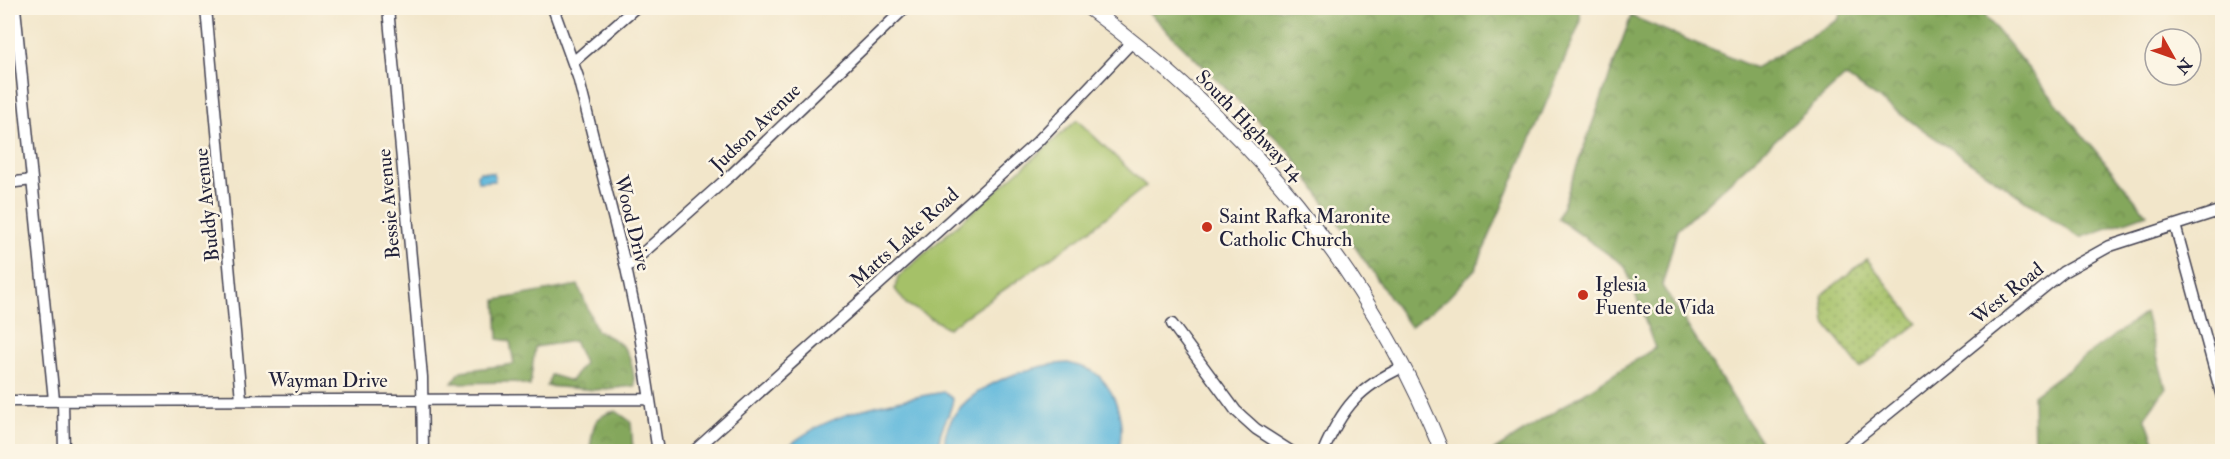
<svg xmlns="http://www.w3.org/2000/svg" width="2230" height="459" viewBox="0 0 2230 459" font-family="'IM FELL Double Pica',serif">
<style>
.grass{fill:#a5c168;stroke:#647252;stroke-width:1.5}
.forest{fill:url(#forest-crowns);stroke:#53644c;stroke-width:1.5}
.garden{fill:url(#garden-dots);stroke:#647252;stroke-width:1.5}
.water{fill:#5fb8dc;stroke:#406d8c;stroke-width:1.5}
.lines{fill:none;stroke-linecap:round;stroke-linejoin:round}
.minor-casing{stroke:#413f50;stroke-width:13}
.major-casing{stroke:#413f50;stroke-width:16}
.minor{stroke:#fff;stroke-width:10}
.major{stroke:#fff;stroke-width:14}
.poi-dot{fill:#c8321e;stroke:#fcf5e5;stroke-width:2}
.labels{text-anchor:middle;stroke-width:5;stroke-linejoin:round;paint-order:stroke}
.street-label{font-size:20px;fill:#22223b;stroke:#fcf5e5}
.poi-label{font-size:20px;fill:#22223b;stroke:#fcf5e5;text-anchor:start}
</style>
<defs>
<pattern id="forest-crowns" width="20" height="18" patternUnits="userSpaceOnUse" patternTransform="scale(1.5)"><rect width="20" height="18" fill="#84a75c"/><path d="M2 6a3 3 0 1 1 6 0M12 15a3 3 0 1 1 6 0" fill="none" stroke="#6c884d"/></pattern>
<pattern id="garden-dots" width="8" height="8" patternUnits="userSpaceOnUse" patternTransform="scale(1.5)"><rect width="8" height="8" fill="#a5c168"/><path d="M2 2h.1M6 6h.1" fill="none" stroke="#869c57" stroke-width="1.8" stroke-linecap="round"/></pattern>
</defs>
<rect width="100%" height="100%" fill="#fcf5e5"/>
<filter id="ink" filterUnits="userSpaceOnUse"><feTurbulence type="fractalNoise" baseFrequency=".0167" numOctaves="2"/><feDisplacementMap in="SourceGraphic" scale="12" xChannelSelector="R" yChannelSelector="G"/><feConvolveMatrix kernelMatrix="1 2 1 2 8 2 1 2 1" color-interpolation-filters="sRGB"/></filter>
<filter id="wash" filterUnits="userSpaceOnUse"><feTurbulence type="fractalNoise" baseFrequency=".008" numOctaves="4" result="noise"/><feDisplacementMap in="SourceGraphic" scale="24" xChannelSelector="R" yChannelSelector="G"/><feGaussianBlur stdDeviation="1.35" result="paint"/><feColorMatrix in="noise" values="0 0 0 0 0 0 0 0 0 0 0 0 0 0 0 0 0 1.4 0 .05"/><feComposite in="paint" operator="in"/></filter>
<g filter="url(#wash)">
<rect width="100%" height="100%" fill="#f2e6ca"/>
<!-- grass -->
<path class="grass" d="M1077,120l69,66 -65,51 -133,91 -42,-24 -11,-15 3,-12z"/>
<!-- forest -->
<path class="forest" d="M1144,8h435l2,13 -105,247 -29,31 -37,28 -121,-176z
M1843,8h136l168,206 -67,24 -235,-162 -168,154 -15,56 105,165h-274l162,-103 -30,-82 -67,-47 73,-203 124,52 83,-48z
M578,285l19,46c31,13 35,23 38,55l-40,4 -48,-4 4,-11 20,6 13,-18 -10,-22 -39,6 -5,39 -16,-4 -62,1 9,-12 53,-7 -4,-23 -12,-2 -2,-39z
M2145,313l21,75 -21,29 13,34h-124l-1,-56z
M616,411l15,11 2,29h-44c6,-21 -1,-34 27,-40z"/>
<!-- garden -->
<path class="garden" d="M1867,259l51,64 -58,45 -35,-45 -3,-28z"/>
<!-- water -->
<path class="water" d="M480,172l14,1 1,8 -17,1 -1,-7z
M1068,363c10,3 23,5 31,13 19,19 27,50 19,75h-173c-7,-56 78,-86 123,-88z
M944,392l9,7c-4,23 -15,26 -14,52h-156c40,-38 108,-50 161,-59z"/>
</g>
<g filter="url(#ink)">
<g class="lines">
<!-- minor casing -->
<g class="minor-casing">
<path id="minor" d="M15,8l39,392
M206,8l35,391
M388,8l34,369 1,75
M553,8l25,69 48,191 14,67 18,117
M573,62l62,-54
M8,183l24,-3
M2175,225l47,172
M626,268l106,-94 173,-166
M1172,324l64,87 20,18 36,23
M8,401l641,-2
M63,401l1,51
M693,452l344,-310 96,-101
M1323,452c19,-44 36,-65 80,-85
M1841,452l222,-180 47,-26 112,-36"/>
</g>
<!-- major casing -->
<g class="major-casing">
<path id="major" d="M1089,8c158,117 280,260 353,444"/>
</g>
<!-- minor -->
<use href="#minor" class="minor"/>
<!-- major -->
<use href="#major" class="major"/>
</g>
</g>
<!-- markers -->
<g class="poi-dot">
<circle cx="1207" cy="227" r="6"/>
<circle cx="1583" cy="295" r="6"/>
</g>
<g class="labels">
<!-- street labels -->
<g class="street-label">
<text transform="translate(1250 125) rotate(46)" y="7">South Highway 14</text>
<text transform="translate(755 127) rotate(-44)" y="7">Judson Avenue</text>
<text transform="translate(388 204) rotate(-95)" y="7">Bessie Avenue</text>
<text transform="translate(206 205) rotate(-96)" y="7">Buddy Avenue</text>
<text transform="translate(633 223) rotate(76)" y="7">Wood Drive</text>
<text transform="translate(904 237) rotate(-42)" y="7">Matts Lake Road</text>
<text transform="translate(2007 293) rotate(-39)" y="7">West Road</text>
<text x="328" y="387">Wayman Drive</text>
</g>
<!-- poi labels -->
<g class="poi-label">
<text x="1219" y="223">Saint Rafka Maronite<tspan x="1219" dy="23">Catholic Church</tspan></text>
<text x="1595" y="291">Iglesia<tspan x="1595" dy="23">Fuente de Vida</tspan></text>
</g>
</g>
<!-- margin -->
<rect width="2230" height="459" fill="none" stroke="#fcf5e5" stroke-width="30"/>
<!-- north arrow -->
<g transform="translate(2173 57) rotate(130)"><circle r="28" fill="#fcf5e5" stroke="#a5a1a1" stroke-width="1.5"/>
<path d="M0-4.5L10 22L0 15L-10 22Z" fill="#c8321e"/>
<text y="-9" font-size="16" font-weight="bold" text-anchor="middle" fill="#22223b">N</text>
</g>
</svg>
